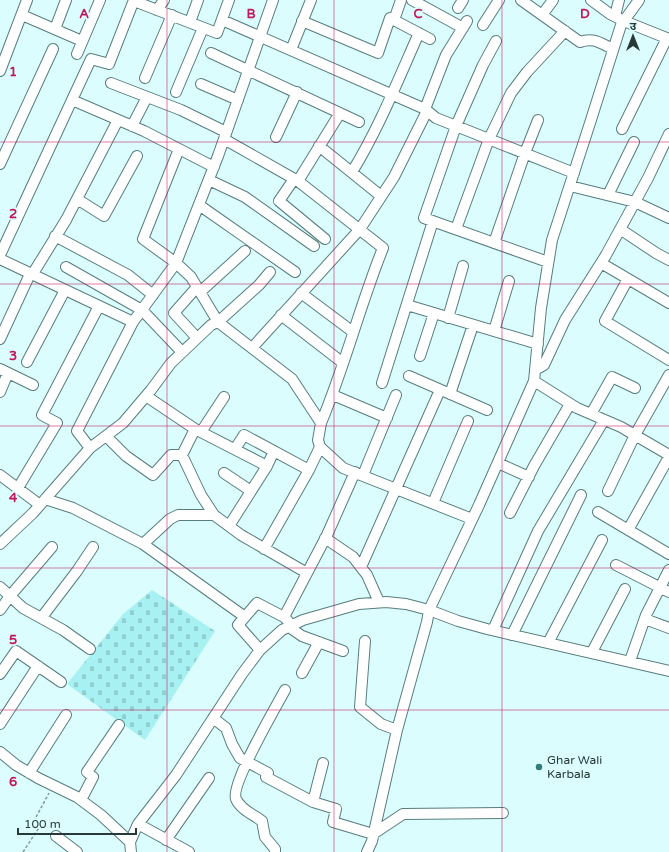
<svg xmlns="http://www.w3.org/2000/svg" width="669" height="852" viewBox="0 0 669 852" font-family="'Varela Round','Noto Sans Devanagari',sans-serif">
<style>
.cemetery{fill:url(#cemetery-stones)}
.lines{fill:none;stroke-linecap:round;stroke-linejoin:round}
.minor-casing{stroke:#577d7e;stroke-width:12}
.path{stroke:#829b9b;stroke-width:1.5;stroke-dasharray:3 2;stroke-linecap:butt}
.minor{stroke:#fff;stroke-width:10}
.grid{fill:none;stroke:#c2185b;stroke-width:1;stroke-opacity:0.55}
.poi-dot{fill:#327c7d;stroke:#dcfdfd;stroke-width:1.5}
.labels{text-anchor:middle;stroke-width:4;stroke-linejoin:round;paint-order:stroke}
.poi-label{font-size:12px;fill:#283939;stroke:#dcfdfd;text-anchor:start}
.grid-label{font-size:13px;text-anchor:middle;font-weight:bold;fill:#c2185b;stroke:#dcfdfd;stroke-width:4;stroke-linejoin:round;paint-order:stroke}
</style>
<defs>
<pattern id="cemetery-stones" width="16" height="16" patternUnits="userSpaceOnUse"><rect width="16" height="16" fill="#a7f1f3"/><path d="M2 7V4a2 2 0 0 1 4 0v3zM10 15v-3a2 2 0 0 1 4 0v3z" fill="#90cfd1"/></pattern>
</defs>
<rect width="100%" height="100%" fill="#dcfdfd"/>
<!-- cemetery -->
<path class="cemetery" d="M152,590l63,41 -70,109 -78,-56 56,-70z"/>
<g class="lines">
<!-- minor casing -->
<g class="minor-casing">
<path id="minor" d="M412,0l51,28
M521,0l59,42c14,-5 20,1 33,7
M591,0l19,14 14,7 45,18
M639,0l-18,25 -31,98 -38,117 -11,68 -7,73 -55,124 -50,105 29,11 29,8 182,42
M134,1l83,32 12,-33
M458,8l5,-8
M157,10l7,-10
M22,15l60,26
M542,15l11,-15
M615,16l4,-16
M222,20l203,89 11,9 138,55
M394,20l7,-20
M302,21l76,32 12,-35 40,21
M190,22l8,-22
M483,25l16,-25
M55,29l11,-29
M496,41l-13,24 -27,61 -32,92 124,44
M291,50l20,-50
M211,53l148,69
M77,54l23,-54
M0,71l27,-71
M145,78l27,-63
M111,83l70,27 45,22
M201,84l37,16
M176,92l27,-64
M72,100l72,31 70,36
M425,109l21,-54 21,-34
M132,126l15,-29
M622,129l45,-91
M276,137l21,-45
M224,139l74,42 85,67c-23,57 -38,118 -62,175
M319,146l62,50
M179,149l-36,90 33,24 15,14 27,45 74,57 29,44 -3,17 2,7 23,21 129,51
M0,164l53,-115
M352,172c27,-44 46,-92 67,-139
M294,179l-15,22 46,38
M209,180l36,17 69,49
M298,181l42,-68
M570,186l65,16 34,16
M608,195l26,-53
M77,199l27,17 33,-60
M199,205l96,67
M456,229l33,-90 22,-46 16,-21 38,-41
M620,229l36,24 13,7
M55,236l73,39 25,20
M494,243l31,-90 13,-33
M0,255l91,-196 18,5 25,-64
M0,259l133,63
M601,263l68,40
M66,267l76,43 40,42
M32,275l34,-55 52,-100
M628,279l-23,42 64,39
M197,287l-23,26 23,25
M200,292l45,-41
M301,293l52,39
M407,305l131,39
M281,315l62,48
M448,318l15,-52
M494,331l15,-50
M0,339l30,-65
M252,348l108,-119 34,-52 33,-66
M420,356l14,-43
M27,362l38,-72
M0,369l33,16
M535,370l9,-5 21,-45 41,-65 42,-77 21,-44
M409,376l78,34
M534,381l43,27 44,19 48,28
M382,383l51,-162
M0,392l8,-19
M450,394l23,-69
M333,395l54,23
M146,396l49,33 -13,26 19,40 13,20 27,20 66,38
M591,414l21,-37 23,11
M195,429l72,37
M201,432l23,-35
M106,436l20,20 27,19 18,-20h11
M90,448l-13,-17 56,-109 43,-59 42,-107 55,-156
M235,449l9,-14 65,35
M498,463l31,14
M224,473l27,18
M0,475l40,30
M363,475l33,-80
M18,488l39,-65 -15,-8 57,-109
M608,491l27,-56 34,-60
M45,499l28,9 70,36 102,73
M433,503l35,-82
M598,512l71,42
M510,513l24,-47 36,-62
M229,526l38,-60 7,-15
M628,530l41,-73
M325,538l28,19 14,18 12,27
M0,544l33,-31 57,-65 33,-25 28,-33 20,-27 40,-38 7,-3 41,-37 11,-13
M143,544l27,-25 8,-4h36
M264,549l45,-79 11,-23
M616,565l53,27
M361,567l79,-177
M0,587l23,21 40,22 27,19
M0,610l10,-14 42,-49
M42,617l35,-46 16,-24
M284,617l43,-82 28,-63
M645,619l24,9
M289,627l13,9 41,15
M493,630l45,-99 66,-111
M512,635l69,-140
M365,641l-5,66 21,17 16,6
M548,643l54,-103
M260,650l-22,-25 19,-22 27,14 4,4
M592,652l33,-63
M630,661l16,-46 23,-45
M302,673l17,-31
M0,674l16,-23 45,31
M213,718l13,10 6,16 8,14 28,15 -2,4 47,25
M0,724l38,-58
M0,752l16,13 22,13 39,19 24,18 29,27
M323,763l-10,39 23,7 -3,13 40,12 30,-20 100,-1
M29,773l37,-58
M81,800l12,-23 -6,-5 32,-47
M138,824l51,28
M56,836l21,16
M166,840l43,-62
M131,852l-1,-10 8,-18 38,-49 66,-101 18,-24 22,-20 21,-10 56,-16 27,-2 20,2 23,6 -2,12 -30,108 -25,111 -5,11
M275,852v-3l-10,-12 -3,-16c-8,-6 -22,-12 -26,-22 -6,-14 40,-92 49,-109"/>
</g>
<!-- path -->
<path class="path" d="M23,852l19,-29 -7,-4 14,-26"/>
<!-- minor -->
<use href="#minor" class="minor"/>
</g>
<!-- grid -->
<path class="grid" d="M167,0v852M334,0v852M502,0v852M0,142h669M0,284h669M0,426h669M0,568h669M0,710h669"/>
<!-- markers -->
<circle class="poi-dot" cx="539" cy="767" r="4"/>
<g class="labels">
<!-- poi labels -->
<g class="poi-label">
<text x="547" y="764">Ghar Wali<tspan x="547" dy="14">Karbala</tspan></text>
</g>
</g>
<g class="grid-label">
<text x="84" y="18">A</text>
<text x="251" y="18">B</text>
<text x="418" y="18">C</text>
<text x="585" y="18">D</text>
<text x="13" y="76">1</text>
<text x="13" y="218">2</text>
<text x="13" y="360">3</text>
<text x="13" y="502">4</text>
<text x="13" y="644">5</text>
<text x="13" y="786">6</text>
</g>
<!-- north arrow -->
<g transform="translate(633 36)" stroke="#dcfdfd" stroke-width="3" paint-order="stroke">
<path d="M0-3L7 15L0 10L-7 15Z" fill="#283939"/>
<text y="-6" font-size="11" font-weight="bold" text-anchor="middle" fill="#283939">उ</text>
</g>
<!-- scale -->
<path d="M18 828v6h118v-6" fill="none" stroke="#283939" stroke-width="2"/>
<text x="24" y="828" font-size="12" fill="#283939" stroke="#dcfdfd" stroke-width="3" paint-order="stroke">100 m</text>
</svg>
